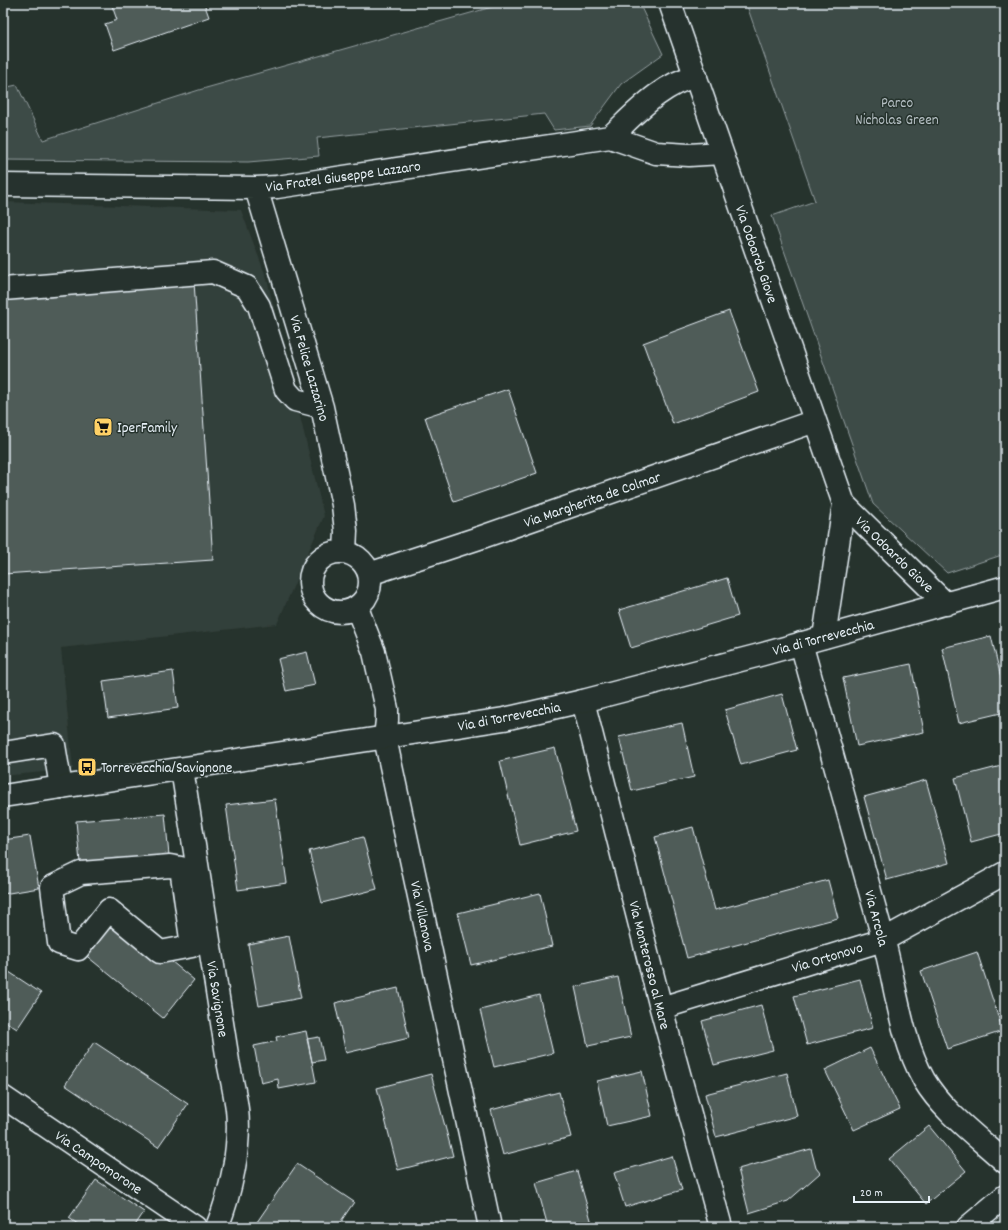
<svg xmlns="http://www.w3.org/2000/svg" width="1008" height="1230" viewBox="0 0 1008 1230" font-family="Dekko,sans-serif">
<style>
.built{fill:#333f3a}
.green{fill:#3e4b47;stroke:#939ea0}
.building{fill:#505c59;stroke:#e8f1f8}
.lines{fill:none;stroke-linecap:round;stroke-linejoin:round}
.minor-casing{stroke:#e8f1f8;stroke-width:25}
.major-casing{stroke:#e8f1f8;stroke-width:25}
.minor{stroke:#26332d;stroke-width:22}
.major{stroke:#26332d;stroke-width:22}
.labels{text-anchor:middle;stroke-width:3;stroke-linejoin:round;paint-order:stroke}
.park-label{font-size:15px;fill:#b5bfc3;stroke:#26332d}
.street-label{font-size:15px;fill:#e8f1f8;stroke:#26332d}
.poi-label{font-size:15px;fill:#e8f1f8;stroke:#26332d;text-anchor:start}
</style>
<rect width="100%" height="100%" fill="#26332d"/>
<filter id="ink" filterUnits="userSpaceOnUse"><feTurbulence type="fractalNoise" baseFrequency=".025" numOctaves="2"/><feDisplacementMap in="SourceGraphic" scale="8" xChannelSelector="R" yChannelSelector="G"/><feConvolveMatrix kernelMatrix="1 2 1 2 8 2 1 2 1" color-interpolation-filters="sRGB"/></filter>
<g filter="url(#ink)">
<!-- built -->
<path class="built" d="M3,202l238,8 26,69 57,237 -47,108 -216,24 12,121 -70,7z"/>
<!-- green -->
<path class="green" d="M506,3h133l24,51 -42,30 -31,42 -36,4 -10,-16 -227,24 2,18 -71,6 -245,-2v-72l14,-3 26,55 156,-50z
M746,3h259v551l-58,19 -74,-69 -101,-288 43,-15z"/>
<!-- building -->
<path class="building" d="M111,3h93l5,14 -95,33 -9,-26 12,-4z
M194,282l19,278 -210,14v-280z
M729,311l30,81 -86,32 -30,-81z
M508,389l29,84 -83,29 -29,-85z
M727,578l11,38 -107,32 -12,-38z
M991,636l14,58v18l-46,11 -17,-75z
M307,652l8,33 -29,6 -8,-32z
M911,664l13,68 -67,14 -14,-68z
M173,671l5,37 -70,10 -5,-37z
M782,694l15,56 -56,15 -16,-55z
M682,723l12,54 -62,14 -13,-54z
M555,748l21,83 -56,14 -20,-84z
M1005,765v68l-34,9 -16,-64z
M926,780l23,83 -62,17 -23,-83z
M275,799l12,84 -49,7 -12,-85z
M165,814l5,52 -89,7 -5,-52z
M693,827l22,83 113,-30 10,38 -151,40 -32,-121z
M30,836l9,52 -36,6v-54z
M363,837l14,52 -55,14 -13,-52z
M540,893l12,53 -81,19 -13,-52z
M109,910l85,70 -31,38 -85,-69z
M289,936l12,62 -42,8 -11,-62z
M977,952l26,79 -56,18 -26,-78z
M3,968l38,25 -24,36 -14,-9z
M618,977l13,60 -43,9 -13,-59z
M860,979l13,49 -66,17 -13,-49z
M398,988l11,50 -63,15 -11,-50z
M539,995l14,58 -59,14 -14,-57z
M761,1005l12,45 -59,15 -12,-44z
M306,1031l10,51 -37,7 -1,-10 -17,4 -7,-37 23,-5 -1,-4z
M319,1037l5,23 -12,2 -5,-23z
M94,1042l94,62 -30,43 -93,-62z
M870,1048l30,61 -46,21 -29,-60z
M642,1071l10,45 -45,10 -10,-45z
M787,1073l10,43 -81,21 -11,-43z
M431,1074l22,82 -55,14 -21,-82z
M559,1092l12,45 -68,18 -12,-45z
M929,1126l37,45 -40,33 -37,-45z
M811,1149l5,19 4,5 -32,28 -39,12 -11,-44z
M672,1156l10,34 -57,17 -11,-34z
M297,1164l57,38 -17,25h-73l-7,-5z
M577,1171l16,56h-45l-12,-44z
M96,1180l48,32 -10,15h-52l-13,-9z"/>
<g class="lines">
<!-- minor casing -->
<g class="minor-casing">
<path id="minor" d="M670,3l174,501 102,100
M610,137c25,-23 51,-53 86,-61
M3,185l253,3 21,-1 333,-50 46,16 33,2 33,-2
M256,188l66,219 21,98 3,26 -1,21
M3,289l210,-17 34,15 12,19 27,84 9,10 27,7
M310 582a30 30 0 1 1 60 0a30 30 0 1 1-60 0Z
M369,574l113,-37 333,-116
M357,608l17,44 13,57v11l-2,18 105,489
M824,637l20,-133
M801,643c27,98 55,197 82,295 13,47 17,99 41,142 19,32 54,57 81,82
M583,701l78,307 60,219
M3,753l51,-8 7,42
M182,769l46,292c3,16 7,32 9,48 4,37 -6,84 -20,118
M170,866l11,2 11,78 -32,6 -51,-42 -31,39 -19,-6 -7,-56 29,-14z
M661,1008l222,-68 122,-67
M3,1097l192,130
M968,1227l37,-31"/>
</g>
<!-- major casing -->
<g class="major-casing">
<path id="major" d="M3,796l501,-77 79,-18 173,-45 249,-69"/>
</g>
<!-- minor -->
<use href="#minor" class="minor"/>
<!-- major -->
<use href="#major" class="major"/>
</g>
</g>
<!-- icons -->
<defs>
<g id="supermarket-square" transform="scale(1)"><rect x="-9" y="-9" width="18" height="18" rx="4" fill="#ffd166" stroke="#26332d"/><path d="M-6-5.5h2.5l.6 2H6L4.5 2H-2.5L-4.4-4H-6ZM-1.5 3.2a1.3 1.3 0 1 0 .1 0ZM3 3.2a1.3 1.3 0 1 0 .1 0Z" fill="#111"/></g>
<g id="bus-square" transform="scale(1)"><rect x="-9" y="-9" width="18" height="18" rx="4" fill="#ffd166" stroke="#26332d"/><path d="M-5-6H5V4H4V6H2V4H-2V6H-4V4H-5ZM-3.5-4V0h7V-4ZM-3.5 1.2v1.5H-2V1.2ZM2 1.2v1.5H3.5V1.2Z" fill="#111"/></g>
</defs>
<g fill-rule="evenodd">
<use href="#supermarket-square" x="103" y="427"/>
<use href="#bus-square" x="87" y="767"/>
</g>
<g class="labels">
<!-- park labels -->
<g class="park-label">
<text x="897" y="107">Parco<tspan x="897" dy="17">Nicholas Green</tspan></text>
</g>
<!-- street labels -->
<g class="street-label">
<text transform="translate(343 176) rotate(-8)" y="5">Via Fratel Giuseppe Lazzaro</text>
<text transform="translate(757 254) rotate(71)" y="5">Via Odoardo Giove</text>
<text transform="translate(310 368) rotate(74)" y="5">Via Felice Lazzarino</text>
<text transform="translate(592 499) rotate(-19)" y="5">Via Margherita de Colmar</text>
<text transform="translate(895 554) rotate(44)" y="5">Via Odoardo Giove</text>
<text transform="translate(823 637) rotate(-15)" y="5">Via di Torrevecchia</text>
<text transform="translate(509 716) rotate(-11)" y="5">Via di Torrevecchia</text>
<text transform="translate(423 916) rotate(78)" y="5">Via Villanova</text>
<text transform="translate(877 918) rotate(75)" y="5">Via Arcola</text>
<text transform="translate(827 957) rotate(-17)" y="5">Via Ortonovo</text>
<text transform="translate(650 965) rotate(76)" y="5">Via Monterosso al Mare</text>
<text transform="translate(218 999) rotate(81)" y="5">Via Savignone</text>
<text transform="translate(99 1162) rotate(34)" y="5">Via Campomorone</text>
</g>
<!-- poi labels -->
<g class="poi-label">
<text x="117" y="432">IperFamily</text>
<text x="101" y="772">Torrevecchia/Savignone</text>
</g>
</g>
<!-- margin -->
<rect width="1008" height="1230" fill="none" stroke="#26332d" stroke-width="16"/>
<rect x="8" y="8" width="992" height="1214" fill="none" stroke="#e8f1f8" stroke-width="1.5" filter="url(#ink)"/>
<!-- scale -->
<path d="M854 1196v6h75v-6" fill="none" stroke="#e8f1f8" stroke-width="2"/>
<text x="860" y="1196" font-size="12" fill="#e8f1f8" stroke="#26332d" stroke-width="3" paint-order="stroke">20 m</text>
</svg>
